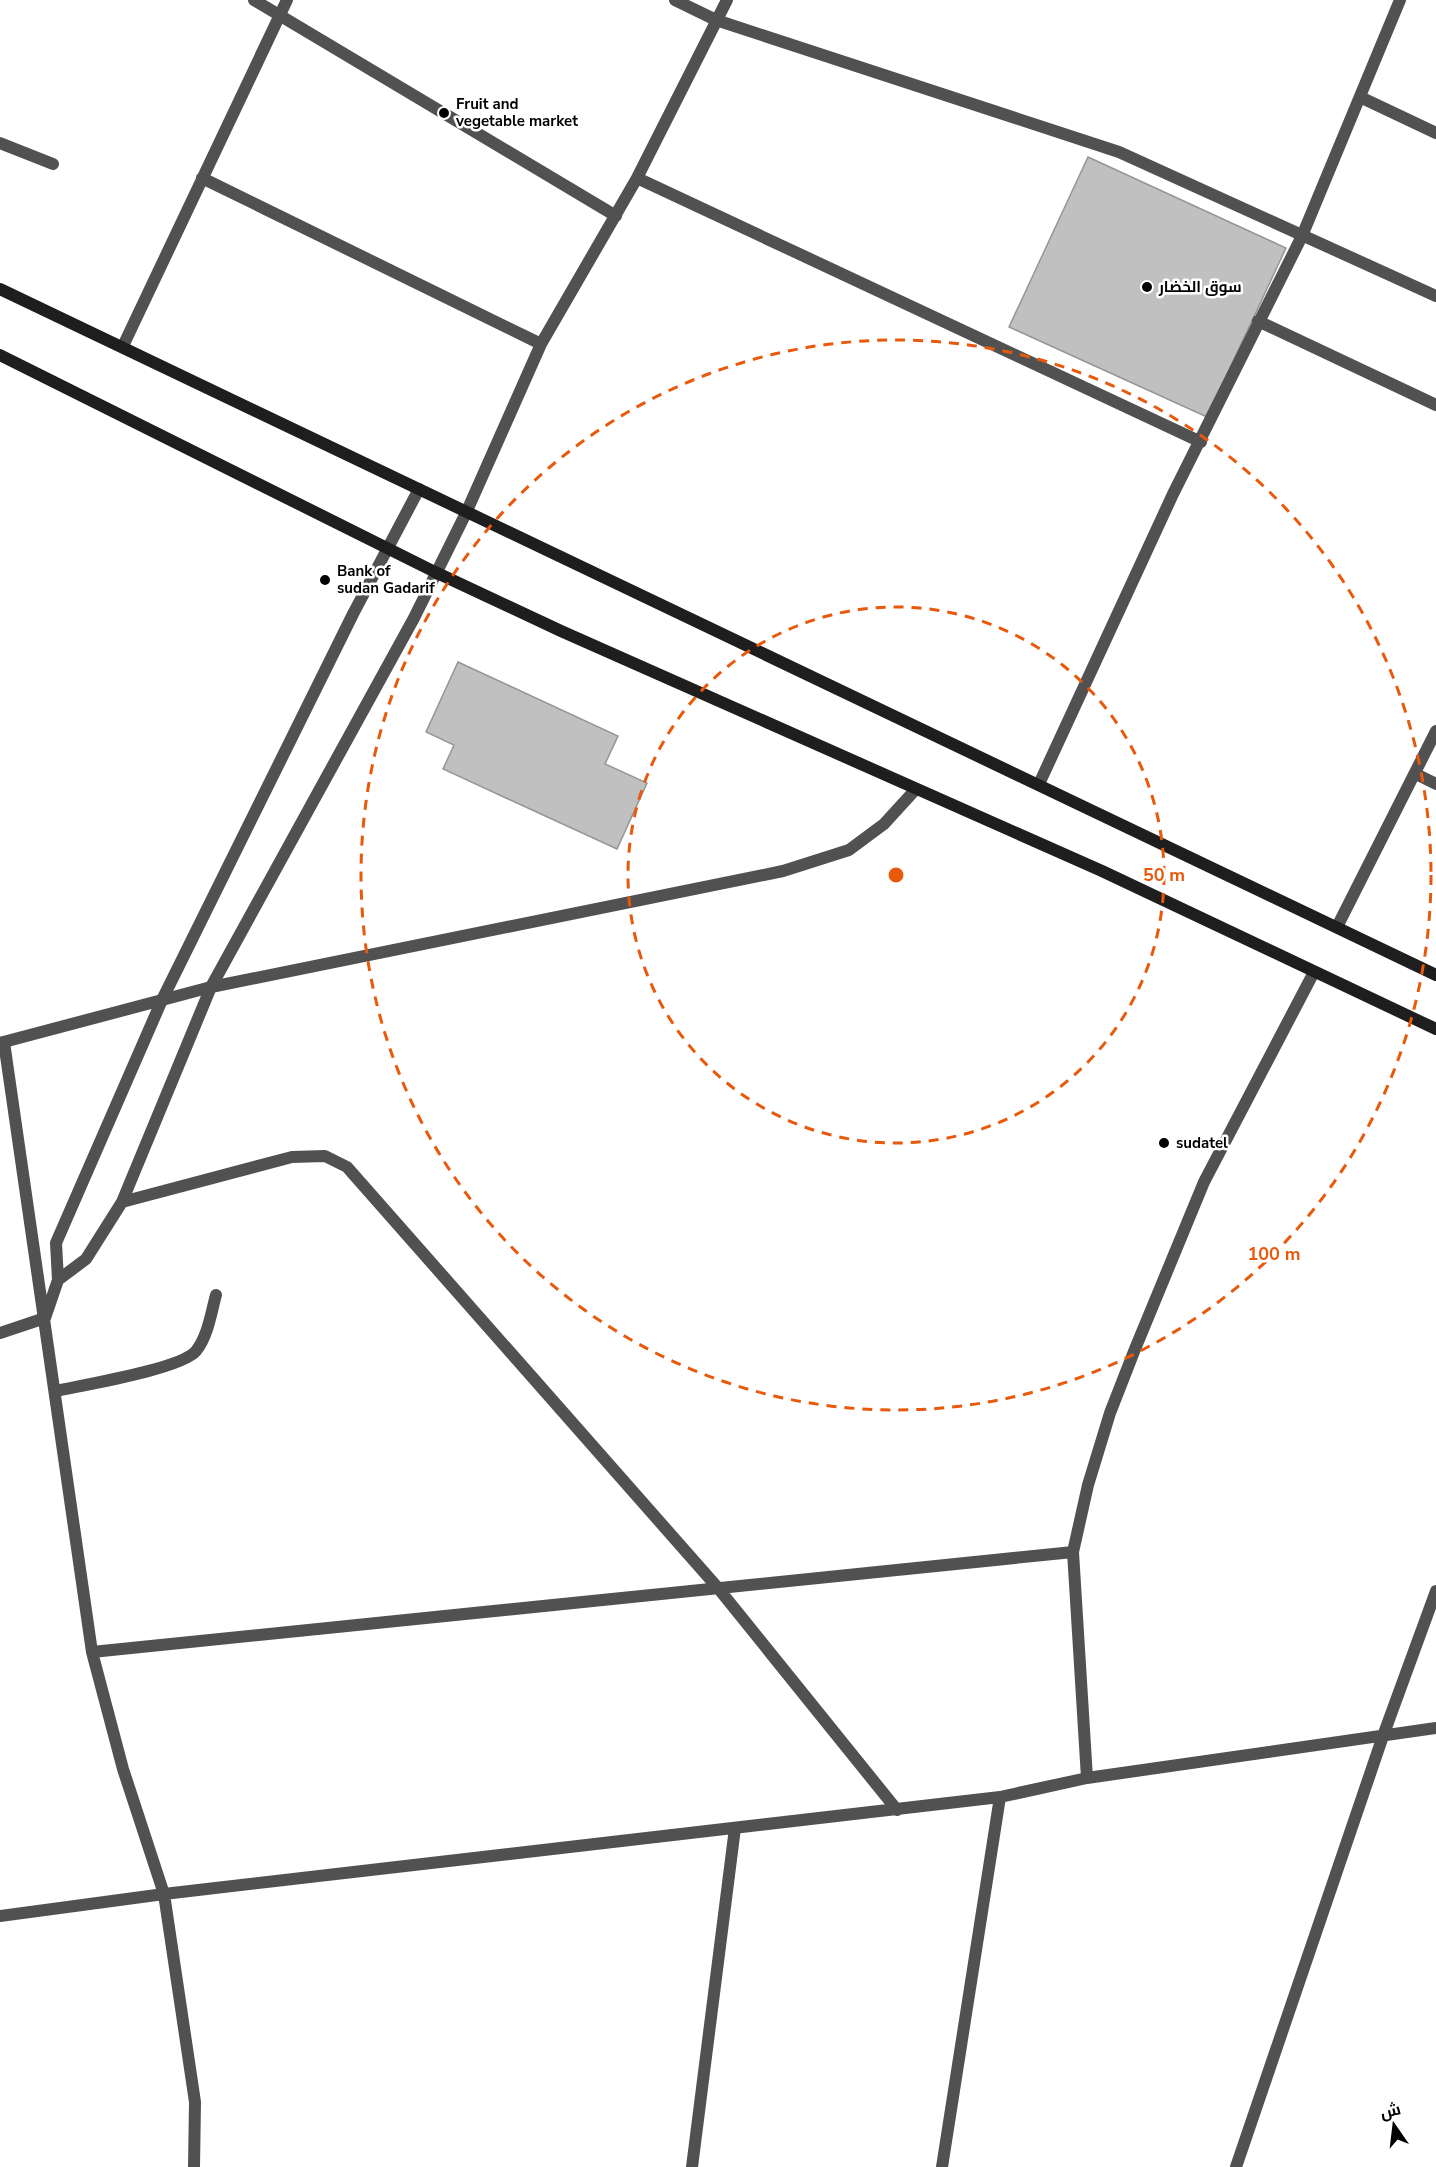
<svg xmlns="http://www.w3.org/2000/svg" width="1436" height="2167" viewBox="0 0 1436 2167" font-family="'Nunito Sans',Cairo,sans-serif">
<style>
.building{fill:#c0c0c0;stroke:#959595;stroke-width:1.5}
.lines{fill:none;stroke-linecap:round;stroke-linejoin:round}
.service{stroke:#515151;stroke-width:12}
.minor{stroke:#515151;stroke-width:12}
.tertiary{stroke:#515151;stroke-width:12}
.secondary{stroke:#1e1e1e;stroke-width:12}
.ring{fill:none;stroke:#e8590c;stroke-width:3;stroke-dasharray:10 8}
.poi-dot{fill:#000;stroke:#fff;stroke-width:2}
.labels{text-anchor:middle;stroke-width:5;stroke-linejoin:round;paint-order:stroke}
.poi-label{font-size:15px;font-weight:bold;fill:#000;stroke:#fff;text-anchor:start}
.centre{fill:#e8590c;stroke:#fff;stroke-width:3}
.ring-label{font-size:18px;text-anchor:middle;font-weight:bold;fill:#e8590c;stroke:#fff;stroke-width:5;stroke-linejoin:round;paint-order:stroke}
</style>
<rect width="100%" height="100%" fill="#fff"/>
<!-- building -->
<path class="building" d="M1088,157l198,91 -79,169 -198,-90z
M458,662l160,74 -13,28 42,19 -30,66 -174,-80 11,-24 -28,-13z"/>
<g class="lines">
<!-- service -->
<path class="service" d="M0,143l53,21
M56,1391c27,-6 125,-22 140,-40 12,-15 15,-38 20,-56"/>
<!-- minor -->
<path class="minor" d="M254,0l362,216
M675,0l41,20 403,132 317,144
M1360,97l76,36
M202,178l339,166
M637,178l564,264
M1258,321l178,84
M123,346l164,-346
M1416,774l20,10
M1039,784l134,-290 129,-258 98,-236
M1337,927l99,-196
M4,1042l88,610 31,117 41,125 31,208 -1,65
M122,1202l170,-45 33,-1 22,11 371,421 179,222
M58,1280l28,-21 36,-57 89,-215 203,-369 52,-105 75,-169 96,-166 90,-178
M0,1333l45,-15 13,-38 -2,-37 106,-243 191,-386 66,-125
M92,1652l981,-100
M1087,1778l-14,-226 15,-67 22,-72 25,-64 69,-167 110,-210
M0,1916l164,-22 836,-97 87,-19 349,-50
M692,2167l43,-339
M942,2167l58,-370
M1236,2167l147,-431 53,-145"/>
<!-- tertiary -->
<path class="tertiary" d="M0,1043l211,-56 572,-116 66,-21 35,-26 32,-35"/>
<!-- secondary -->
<path class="secondary" d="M0,289l1436,686
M0,355l435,217 126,59 541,240 334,158"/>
</g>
<!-- distance rings -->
<g class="ring">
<circle cx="896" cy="875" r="268"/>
<circle cx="896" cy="875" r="535"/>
</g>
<!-- markers -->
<g class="poi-dot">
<circle cx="444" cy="113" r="6"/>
<circle cx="1147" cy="287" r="6"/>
<circle cx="325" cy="580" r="6"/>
<circle cx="1164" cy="1143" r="6"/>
</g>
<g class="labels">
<!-- poi labels -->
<g class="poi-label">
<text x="456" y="109">Fruit and<tspan x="456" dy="17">vegetable market</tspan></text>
<text x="1159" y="292">سوق الخضار</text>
<text x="337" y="576">Bank of<tspan x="337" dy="17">sudan Gadarif</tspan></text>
<text x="1176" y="1148">sudatel</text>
</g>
</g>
<circle cx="896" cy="875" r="9" class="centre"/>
<g class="ring-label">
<text x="1164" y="881">50 m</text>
<text x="1274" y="1260">100 m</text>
</g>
<!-- north arrow -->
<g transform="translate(1394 2125) rotate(346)" stroke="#ffffff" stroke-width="4.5" paint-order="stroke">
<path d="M0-4.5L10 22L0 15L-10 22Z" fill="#000000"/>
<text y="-9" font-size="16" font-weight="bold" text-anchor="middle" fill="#000000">ش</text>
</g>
</svg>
